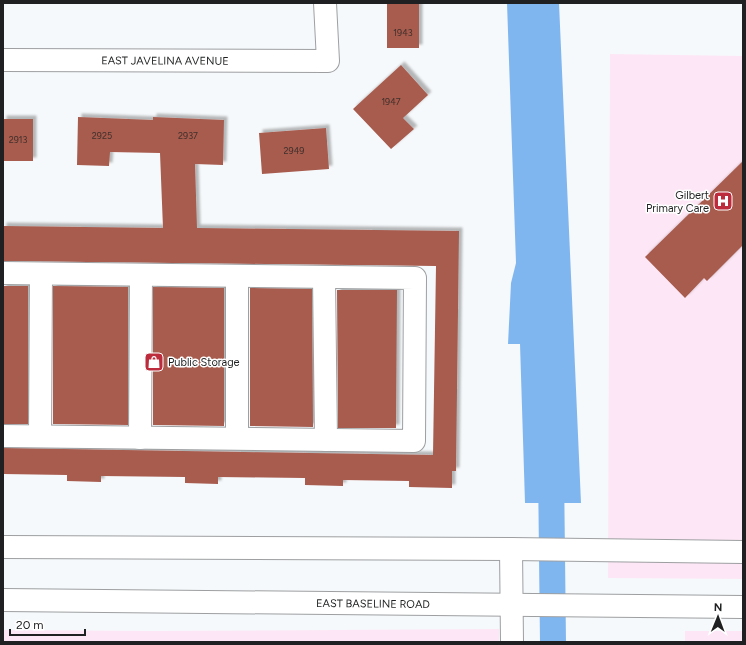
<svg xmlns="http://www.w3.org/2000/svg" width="746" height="645" viewBox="0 0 746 645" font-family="Figtree,sans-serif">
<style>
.commercial{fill:#fde7f6}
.water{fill:#80b6f0}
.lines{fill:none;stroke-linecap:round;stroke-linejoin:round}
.canal{stroke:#80b6f0;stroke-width:26}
.building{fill:#a75b4e;filter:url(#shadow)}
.minor-casing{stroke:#9d9fa1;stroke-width:24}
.major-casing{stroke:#9d9fa1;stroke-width:24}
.minor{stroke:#fff;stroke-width:22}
.major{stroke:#fff;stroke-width:22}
.labels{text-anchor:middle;stroke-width:3;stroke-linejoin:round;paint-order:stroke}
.number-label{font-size:9px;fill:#412f2c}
.street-label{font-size:11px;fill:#1f2021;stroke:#fff}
.poi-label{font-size:11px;fill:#1f2021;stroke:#fff;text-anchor:end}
</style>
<defs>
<filter id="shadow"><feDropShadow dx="3.5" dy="-3.5" stdDeviation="1" flood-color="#0004"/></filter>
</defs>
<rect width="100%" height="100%" fill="#f6f9fb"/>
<!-- commercial -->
<path class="commercial" d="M610,54l133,2v523l-135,-1z
M499,629v13h-496v-12l148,1z
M685,631h58v11h-58z"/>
<!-- water -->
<path class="water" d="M507,3h52l22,500h-56l-5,-159h-12l3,-61 5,-20z"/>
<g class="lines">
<!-- canal -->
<path class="canal" d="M551,468l2,174"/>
</g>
<!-- building -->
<path class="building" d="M387,3h32v45h-32z
M401,65l27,30 -25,23 11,11 -23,20 -38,-40z
M78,117l75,3v-3l71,3 -1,45 -28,-1 2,64 262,3 -3,240h-4v17l-43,-1v-6l-66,-1v6l-38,-1v-7l-87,-1v7l-33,-1v-6l-84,-1v6l-34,-1v-6l-64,-1v-26l430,7 3,-189 -433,-5v-35l160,2 -3,-75 -50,-1 -1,14 -32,-1z
M3,119h30v42h-30z
M326,128l3,41 -67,5 -3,-41z
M743,161v84l-36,36 -3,-3 -19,20 -40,-41z
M3,286h25v138h-25z
M53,286l75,1v138l-75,-1z
M153,287l71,1v138l-71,-1z
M250,288l62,1 1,138 -63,-1z
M337,290h60l-1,138h-58z"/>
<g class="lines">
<!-- minor casing -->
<g class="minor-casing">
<g id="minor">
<path id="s1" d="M3,60l325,1 -3,-58"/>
<path d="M3,273l412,5 -1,163 -411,-5"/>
<path d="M324,277l2,163"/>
<path d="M40,436l1,-162"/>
<path d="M140,438l1,-163"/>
<path d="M237,438v-162"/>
<path d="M511,549l1,93"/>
</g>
</g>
<!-- major casing -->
<g class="major-casing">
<g id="major">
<path d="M3,547l508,2 232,3"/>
<path id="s2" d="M3,600l740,7"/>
</g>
</g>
<!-- minor -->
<use href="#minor" class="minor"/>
<!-- major -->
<use href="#major" class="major"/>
</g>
<!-- icons -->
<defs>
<g id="hospital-square" transform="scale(1)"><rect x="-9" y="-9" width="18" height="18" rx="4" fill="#bc2c3c" stroke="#fff"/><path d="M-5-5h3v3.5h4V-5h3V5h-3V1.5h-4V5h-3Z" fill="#fff"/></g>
<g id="shop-square" transform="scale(1)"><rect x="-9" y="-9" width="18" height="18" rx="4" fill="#bc2c3c" stroke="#fff"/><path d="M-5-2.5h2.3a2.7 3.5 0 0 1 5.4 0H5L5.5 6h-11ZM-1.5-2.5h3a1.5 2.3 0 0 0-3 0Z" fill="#fff"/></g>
</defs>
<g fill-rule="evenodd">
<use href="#hospital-square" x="723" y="201"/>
<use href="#shop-square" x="154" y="362"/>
</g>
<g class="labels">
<!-- number labels -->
<g class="number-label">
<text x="403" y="36">1943</text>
<text x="391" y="105">1947</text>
<text x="102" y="139">2925</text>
<text x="188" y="139">2937</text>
<text x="18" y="143">2913</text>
<text x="294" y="154">2949</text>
</g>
<!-- street labels -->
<g class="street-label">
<text dy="4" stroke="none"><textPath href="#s1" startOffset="162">EAST JAVELINA AVENUE</textPath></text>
<text dy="4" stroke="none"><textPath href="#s2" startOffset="370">EAST BASELINE ROAD</textPath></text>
</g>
<!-- poi labels -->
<g class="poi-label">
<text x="709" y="199">Gilbert<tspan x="709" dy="13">Primary Care</tspan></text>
<text x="168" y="366" text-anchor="start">Public Storage</text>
</g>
</g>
<!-- border -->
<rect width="746" height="645" fill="none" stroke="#1f2021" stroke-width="8"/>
<!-- north arrow -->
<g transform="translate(718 617) rotate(1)" stroke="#ffffff" stroke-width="3" paint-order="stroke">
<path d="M0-3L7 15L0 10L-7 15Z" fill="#1f2021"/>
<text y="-6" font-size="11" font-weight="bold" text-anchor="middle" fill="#1f2021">N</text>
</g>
<!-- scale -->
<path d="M10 629v6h75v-6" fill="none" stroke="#1f2021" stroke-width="2"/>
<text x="16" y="629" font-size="12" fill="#1f2021" stroke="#ffffff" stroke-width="3" paint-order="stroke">20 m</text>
</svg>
